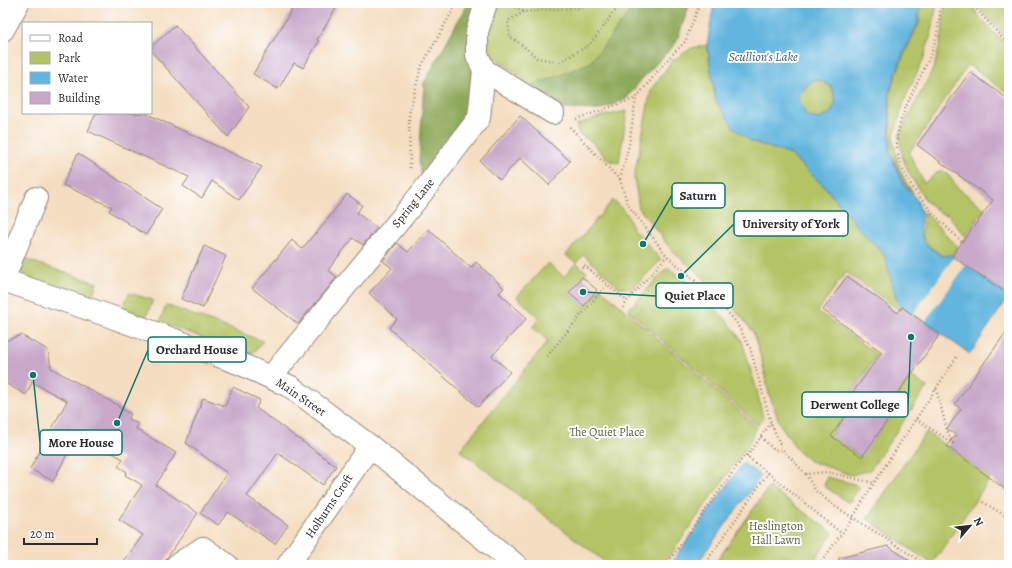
<svg xmlns="http://www.w3.org/2000/svg" width="1012" height="568" viewBox="0 0 1012 568" font-family="Alegreya,serif">
<style>
.green{fill:#b3c365;stroke:#6f7748}
.forest{fill:#8ea95a;stroke:#5c6a42}
.water{fill:#62b5de;stroke:#467084;fill-rule:evenodd}
.pier{fill:#f4ddc0}
.building{fill:#c8a7c9}
.lines{fill:none;stroke-linecap:round;stroke-linejoin:round}
.minor-casing{stroke:#908476;stroke-width:24}
.path{stroke:#908476;stroke-width:2.5;stroke-dasharray:1 3;stroke-linecap:butt}
.minor{stroke:#fff;stroke-width:22}
.labels{text-anchor:middle;stroke-width:4;stroke-linejoin:round;paint-order:stroke}
.street-label{font-size:12px;fill:#2b2b2b;stroke:#fff}
.park-label{font-size:12px;fill:#5b603f;stroke:#fff}
.water-label{font-size:13px;font-style:italic;fill:#416273;stroke:#fff}
.leader{fill:none;stroke:#0f766e;stroke-width:1.5}
.callout-dot{fill:#0f766e;stroke:#fff;stroke-width:1.5}
.callout{fill:#fff;stroke:#0f766e;stroke-width:1.5}
.callout-label{font-size:13px;text-anchor:middle;font-weight:bold;fill:#2b2b2b}
</style>
<rect width="100%" height="100%" fill="#fff"/>
<filter id="ink" filterUnits="userSpaceOnUse"><feTurbulence type="fractalNoise" baseFrequency=".025" numOctaves="2"/><feDisplacementMap in="SourceGraphic" scale="8" xChannelSelector="R" yChannelSelector="G"/><feConvolveMatrix kernelMatrix="1 2 1 2 8 2 1 2 1" color-interpolation-filters="sRGB"/></filter>
<filter id="wash" filterUnits="userSpaceOnUse"><feTurbulence type="fractalNoise" baseFrequency=".012" numOctaves="4" result="noise"/><feDisplacementMap in="SourceGraphic" scale="16" xChannelSelector="R" yChannelSelector="G"/><feGaussianBlur stdDeviation="0.9" result="paint"/><feColorMatrix in="noise" values="0 0 0 0 0 0 0 0 0 0 0 0 0 0 0 0 0 1.4 0 .05"/><feComposite in="paint" operator="in"/></filter>
<g filter="url(#wash)">
<rect width="100%" height="100%" fill="#f4ddc0"/>
<!-- green -->
<path class="green" d="M486,3h149l-9,14 -35,45 -32,14 -27,9 -43,-32 -19,-6z
M921,3h16l-5,28 -9,29 -17,36 -13,42 5,26 8,18 8,12 -11,-12 -12,-30 -1,-59 14,-38 15,-31z
M945,3h25l11,16 28,29v46l-41,-29 -59,88 15,30 17,-13 8,6 9,12 27,21 -20,27 -17,-21 -8,-2 -14,-12 -17,-28 -6,-14 -4,-24 35,-68 8,-31z
M976,3h33v37l-25,-26z
M707,45l9,56 34,40 40,13 36,34 30,37 28,29 14,49 4,4 -3,3 -53,-38 -28,39 59,44 -37,55 5,5 -13,20 29,22 28,-39 -5,-4 27,-38 16,11 -57,83 -19,5 -41,-14 -12,-10 -18,-27 -11,-30 -7,-33 -9,-29 -22,-28 -36,-34 -22,-18 -34,-44 -5,-31 17,-87 21,-29 20,-13z
M816,79l15,7 5,15 -5,12 -12,6 -12,-2 -9,-20 9,-12z
M627,111l-8,52 -11,-3 -16,-18 -13,-8 -3,-9 23,-8z
M613,200l13,13 7,16 28,31 -29,29 -13,-2 -35,-32 -8,8 11,9 -18,21 16,14 15,-19 157,139 -11,21 -83,117h-54l-149,-115 88,-109 -16,-14 8,-8 -23,-22 31,-34 16,14 12,-14 -10,-8z
M924,212l33,34 -5,10h-9l-14,-10 -5,-6 -2,-6z
M21,258l76,25 -4,11 -8,4 -58,-20c-8,-6 -8,-11 -6,-20z
M668,267l47,40 14,16 13,18 15,50 6,27 -5,7 -130,-115z
M129,293l24,7 -7,17 -21,-8 -1,-5z
M166,305l97,36 -7,9 -8,5 -88,-33z
M926,432l65,45 -59,87 -65,-45z
M827,477l27,7 5,4 -10,15 -25,-17z
M769,487l64,46 -22,32h-97z"/>
<!-- forest -->
<path class="forest" d="M468,3h13l-11,50 4,30 -3,28 -48,70 -4,-20 5,-78z
M635,3h55l-14,40 -35,37 -15,19 -27,11 -37,-1 -30,-24 27,-9 32,-14 35,-45z"/>
<!-- water -->
<path class="water" d="M714,3h205l-1,20 -15,31 -14,38 1,61 12,29 15,18 5,14 -2,14 3,14 18,14 10,-1 3,2 55,39 -39,58 -72,-50 -14,-50 -28,-29 -30,-37 -36,-34 -40,-13 -16,-13 -18,-27 -9,-56zM816,79l15,7 5,15 -5,12 -12,6 -12,-3 -9,-19 9,-12z
M743,463l18,13 -65,89h-26z"/>
<!-- pier -->
<path class="pier" d="M954,257l12,8 -41,57 -12,-8z"/>
<g id="blocks">
<!-- building -->
<path class="building" d="M296,3h43l-22,37 2,1 -16,27 -9,-5 -16,26 -25,-15z
M175,25l74,82 -21,30 -77,-86v-4z
M970,72l39,28v195l-57,-39 41,-56 -76,-55z
M96,113h49l117,54 -23,33 -27,-19 -10,17 -19,-12 6,-9 -101,-46z
M520,116l50,45 -21,24 -29,-27 -20,22 -20,-19z
M78,153l84,56 -16,26 -37,-24 3,-4 -49,-22z
M347,194l15,11 -5,8 20,15 -14,17 -10,-7 -25,32 9,7 -39,47 -46,-36 40,-48 10,9 13,-16 1,1z
M428,229l43,39 5,-6 28,26 -5,5 28,25 -35,38 18,16 -32,35 -89,-79 8,-9 -28,-26 23,-25 -9,-7 14,-18 11,9z
M204,246l22,10 -23,52 -22,-9z
M847,276l51,37 4,-6 38,27 -57,80 6,4 -27,39 -31,-21 15,-21 -6,-5 42,-58 -59,-42z
M582,277l15,13 -13,16 -15,-13z
M1009,328v164l-62,-46 9,-11 -9,-6 14,-20 -6,-5z
M21,335l27,15 3,18 68,38 -1,1 13,7 -3,5 10,5 -2,5 40,24 -20,32 42,28 -36,52h-41l22,-30 -24,-15 23,-35 -17,-10 2,-3 -9,-6 5,-7 -45,-25 -25,47 -23,-12 37,-68 -35,-19 -6,13 -23,-13v-40z
M233,387l27,13 -4,8 80,58 -13,19 -45,-32 -31,43 41,29 -13,19 -47,-32 -10,13 -18,-12 27,-40 -41,-30 17,-45 22,8z
M888,546l28,19h-77v-7z"/>
</g>
</g>
<g filter="url(#ink)">
<use href="#blocks" fill-opacity="0" stroke="#908476" stroke-width="1"/>
<g class="lines">
<!-- minor casing -->
<g class="minor-casing">
<path id="minor" d="M3,30l15,-27
M484,70l69,43
M3,280l106,36 132,48 50,23 79,59 146,119
M3,280l33,-82
M271,377l150,-183 58,-76 5,-48 -7,-15v-23l9,-29
M177,565l26,-17 24,17
M288,565l82,-119"/>
</g>
<!-- path -->
<path class="path" d="M515,3v4l9,5 31,-3 24,-1 15,-4 1,-1
M941,3c-2,16 -3,32 -9,48 -10,26 -33,61 -35,88 -3,39 39,78 65,103
M972,3l6,8 31,34
M595,4l6,-1
M524,12l-16,9 2,16 12,8 15,13 23,4 29,-17 13,-16 10,-15 12,-11
M576,119l60,-21
M570,127l50,53 8,25 39,51 52,46 17,20 14,26 21,75 12,27 23,24 21,-2 47,11 84,-128
M410,168l-1,-54 12,-47 36,-64
M620,179l9,-34 7,-47 31,-38 18,-18 15,-39
M582,268l2,-3 43,36
M623,308l4,-7 40,-45
M547,356l60,-72
M936,389l12,44 6,12
M916,419l38,25
M761,437l13,13h9
M747,456l24,-33
M768,473l73,60
M806,474l10,17 17,14 94,60
M983,502l26,16
M666,565l79,-110 23,18 -64,92
M819,565l33,-46 22,-36"/>
<!-- minor -->
<use href="#minor" class="minor"/>
</g>
</g>
<g class="labels">
<!-- street labels -->
<g class="street-label">
<text transform="translate(413 203) rotate(-51)" y="4">Spring Lane</text>
<text transform="translate(301 397) rotate(34)" y="4">Main Street</text>
<text transform="translate(329 506) rotate(-56)" y="4">Holburns Croft</text>
</g>
<!-- park labels -->
<g class="park-label">
<text x="607" y="436">The Quiet Place</text>
<text x="776" y="530">Heslington<tspan x="776" dy="14">Hall Lawn</tspan></text>
</g>
<!-- water labels -->
<g class="water-label">
<text x="763" y="61">Scullion's Lake</text>
</g>
</g>
<!-- callouts -->
<path class="leader" d="M643 244L672 195M681 276L734 224M583 292L656 296M117 423L148 350M911 337L908 405M33 375L40 442"/>
<g class="callout-dot">
<circle cx="643" cy="244" r="4"/>
<circle cx="681" cy="276" r="4"/>
<circle cx="583" cy="292" r="4"/>
<circle cx="117" cy="423" r="4"/>
<circle cx="911" cy="337" r="4"/>
<circle cx="33" cy="375" r="4"/>
</g>
<g class="callout">
<rect x="672" y="183" width="53" height="25" rx="4"/>
<rect x="734" y="211" width="114" height="25" rx="4"/>
<rect x="656" y="283" width="77" height="25" rx="4"/>
<rect x="148" y="337" width="98" height="25" rx="4"/>
<rect x="802" y="392" width="106" height="25" rx="4"/>
<rect x="40" y="430" width="82" height="25" rx="4"/>
</g>
<g class="callout-label">
<text x="698" y="200">Saturn</text>
<text x="791" y="228">University of York</text>
<text x="695" y="300">Quiet Place</text>
<text x="197" y="354">Orchard House</text>
<text x="855" y="409">Derwent College</text>
<text x="81" y="447">More House</text>
</g>
<!-- margin -->
<rect width="1012" height="568" fill="none" stroke="#fff" stroke-width="16"/>
<!-- legend -->
<rect x="22" y="22" width="130" height="92" fill="#ffffff" stroke="#aaaaaa"/>
<rect x="30" y="35" width="20" height="6" fill="#ffffff" stroke="#aaaaaa"/>
<text x="58" y="42" font-size="12" fill="#2b2b2b">Road</text>
<rect x="30" y="52" width="20" height="12" fill="#b3c365" stroke="#aaaaaa"/>
<text x="58" y="62" font-size="12" fill="#2b2b2b">Park</text>
<rect x="30" y="72" width="20" height="12" fill="#62b5de" stroke="#aaaaaa"/>
<text x="58" y="82" font-size="12" fill="#2b2b2b">Water</text>
<rect x="30" y="92" width="20" height="12" fill="#c8a7c9" stroke="#aaaaaa"/>
<text x="58" y="102" font-size="12" fill="#2b2b2b">Building</text>
<!-- north arrow -->
<g transform="translate(970 526) rotate(62)" stroke="#ffffff" stroke-width="3" paint-order="stroke">
<path d="M0-3L7 15L0 10L-7 15Z" fill="#2b2b2b"/>
<text y="-6" font-size="11" font-weight="bold" text-anchor="middle" fill="#2b2b2b">N</text>
</g>
<!-- scale -->
<path d="M24 538v6h73v-6" fill="none" stroke="#2b2b2b" stroke-width="2"/>
<text x="30" y="538" font-size="12" fill="#2b2b2b" stroke="#ffffff" stroke-width="3" paint-order="stroke">20 m</text>
</svg>
